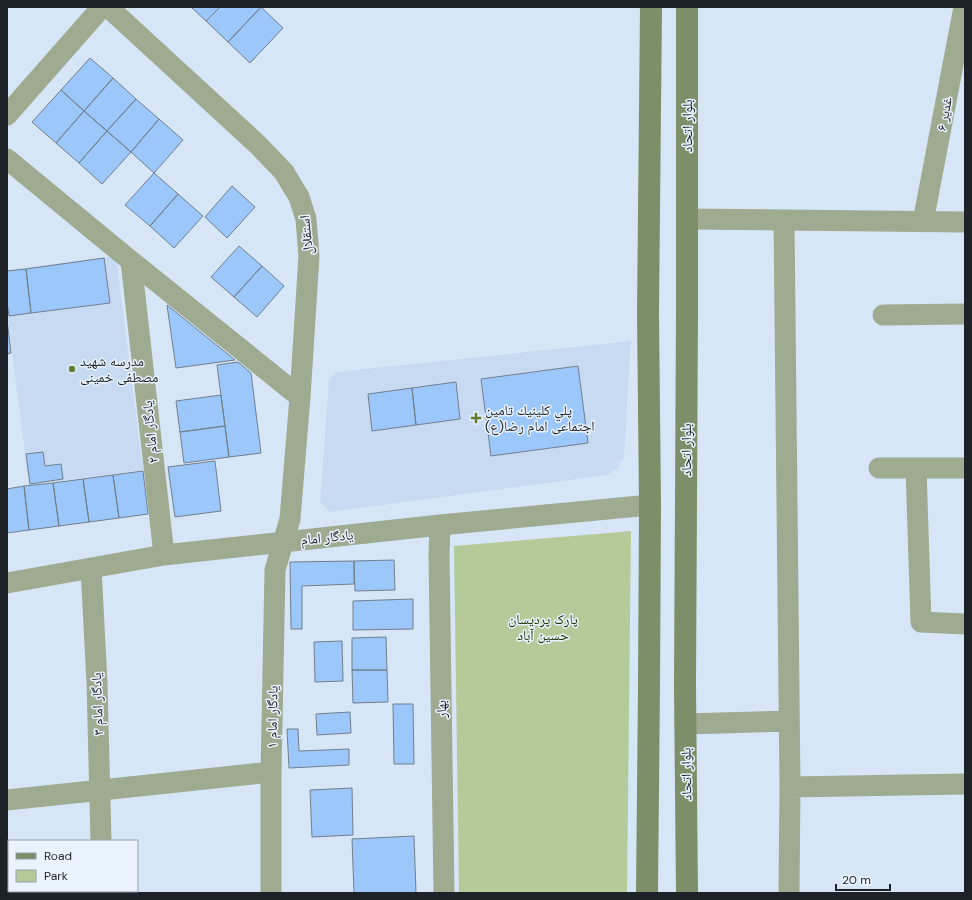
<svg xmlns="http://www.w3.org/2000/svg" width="972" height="900" viewBox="0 0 972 900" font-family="'DM Sans','Noto Naskh Arabic',sans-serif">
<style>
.built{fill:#c7daf1}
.green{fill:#b4cb99}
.building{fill:#9cc7fb;stroke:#717e8d}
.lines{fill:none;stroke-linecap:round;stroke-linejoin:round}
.street{stroke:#9fab91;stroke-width:21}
.secondary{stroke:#7d8f68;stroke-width:22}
.poi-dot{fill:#5f7c31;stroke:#e9f2fd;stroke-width:1.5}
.labels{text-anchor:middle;stroke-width:3;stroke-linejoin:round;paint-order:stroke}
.street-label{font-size:14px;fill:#1d2228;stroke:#e9f2fd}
.poi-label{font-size:14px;fill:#1d2228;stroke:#e9f2fd;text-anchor:start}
.park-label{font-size:14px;fill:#1f2f02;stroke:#e9f2fd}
</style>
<rect width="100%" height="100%" fill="#d7e6f7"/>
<!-- built -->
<path class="built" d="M116,256l27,214 -114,15 -22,-172v-43z
M631,341l-7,116 -6,10 -10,8 -278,37 -10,-10 9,-122 7,-8z"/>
<!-- green -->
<path class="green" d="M631,531l-4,362h-168l-5,-347z"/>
<!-- building -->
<path class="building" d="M191,7h29l-14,14z
M220,7h41l-33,35 -22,-21z
M261,7l22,21 -33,35 -22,-21z
M90,58l23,20 -29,33 -23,-21z
M113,78l23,21 -29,32 -23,-20z
M61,90l23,21 -28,32 -24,-21z
M136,99l23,20 -28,33 -24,-21z
M84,111l23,20 -28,32 -23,-20z
M159,119l24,21 -29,33 -23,-21z
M107,131l24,21 -29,32 -23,-21z
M154,173l24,21 -28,32 -25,-21z
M232,186l23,21 -28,31 -22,-21z
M178,194l25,22 -29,32 -24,-22z
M239,246l23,20 -28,31 -23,-20z
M104,258l6,45 -79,10 -5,-44z
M262,266l22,20 -27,31 -23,-20z
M26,269l5,44 -22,3 -2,-14v-31z
M167,305l68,55 -59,8z
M7,320l4,33 -4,1z
M238,362l13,11 10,80 -32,4 -12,-92z
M578,366l10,77 -97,13 -10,-77z
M456,382l4,37 -44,6 -4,-37z
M412,388l4,37 -44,6 -4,-37z
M221,395l4,31 -45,6 -4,-31z
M225,426l4,31 -45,6 -4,-31z
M43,452l2,14 16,-2 2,15 -33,5 -4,-30z
M215,461l6,50 -46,6 -7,-50z
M143,471l5,43 -29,4 -6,-43z
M113,475l6,43 -30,4 -6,-43z
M83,479l6,43 -30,4 -6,-43z
M53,483l6,43 -30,4 -5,-44z
M24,486l5,44 -22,3v-44z
M394,560l1,30 -40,1 -1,-30z
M354,561v23l-52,2v43h-11l-1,-67z
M413,599v30l-60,1v-29z
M386,637l1,33h-35v-32z
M342,641l1,40 -28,1 -1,-40z
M352,670h35l1,32 -35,1z
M393,704h20l1,60h-20z
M350,712l1,21 -34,2 -1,-21z
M287,729h11l1,22 50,-2v16l-60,3z
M352,788l1,47 -41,2 -2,-47z
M414,836l2,57h-62l-2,-54z"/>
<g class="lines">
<!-- street -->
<path class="street" d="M108,7l149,137 27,28 15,25 7,22 3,37 -9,141 -10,122 -15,51 -4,202v121
M7,115l95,-108
M7,159l124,102 169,136
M687,219l278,3
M784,220l6,567 -1,106
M923,222l41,-215
M131,261l33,294
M883,315l82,-1
M879,468h86
M916,468l5,154 44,2
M440,525l-1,30 5,338
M91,568l6,115 4,158
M7,583l157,-28 276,-30 210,-20
M685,724l104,-3
M790,787l175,-3
M7,800l264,-28
M103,891v2"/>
<!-- secondary -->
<path class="secondary" d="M647,893l2,-208 1,-180 -2,-192 3,-306
M687,893l-2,-208 2,-373v-305"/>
</g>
<!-- markers -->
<g class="poi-dot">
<circle cx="72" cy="369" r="4"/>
<path d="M474 412h4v4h4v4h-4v4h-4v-4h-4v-4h4z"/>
</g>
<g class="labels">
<!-- street labels -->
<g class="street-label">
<text transform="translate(944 114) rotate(-79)" y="5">غدیر ۶</text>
<text transform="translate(687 126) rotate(-90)" y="5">بلوار اتحاد</text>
<text transform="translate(306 235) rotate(-96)" y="5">استقلال</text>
<text transform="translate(150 432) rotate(-96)" y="5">یادگار امام ۲</text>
<text transform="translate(686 450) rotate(-90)" y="5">بلوار اتحاد</text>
<text transform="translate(327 537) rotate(-6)" y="5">یادگار امام</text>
<text transform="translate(97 704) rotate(-92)" y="5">یادگار امام ۳</text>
<text transform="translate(441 709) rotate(-91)" y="5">بهار</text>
<text transform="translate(272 717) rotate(-89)" y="5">یادگار امام ۱</text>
<text transform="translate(686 774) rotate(-91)" y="5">بلوار اتحاد</text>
</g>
<!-- poi labels -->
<g class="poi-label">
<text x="80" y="366">مدرسه شهید<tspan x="80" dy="16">مصطفی خمینی</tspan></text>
<text x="485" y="415">پلي كلينيك تامین<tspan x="485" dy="16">اجتماعی امام رضا(ع)</tspan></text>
</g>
<!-- park labels -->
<g class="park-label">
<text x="543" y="624">پارک پردیسان<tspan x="543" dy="16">حسین آباد</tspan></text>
</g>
</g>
<!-- border -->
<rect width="972" height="900" fill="none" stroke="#1d2228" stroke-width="16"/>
<!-- legend -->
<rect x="8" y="840" width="130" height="52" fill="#e9f2fd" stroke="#979fa8"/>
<rect x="16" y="853" width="20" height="6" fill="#7d8f68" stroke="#979fa8"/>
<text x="44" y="860" font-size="12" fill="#1d2228">Road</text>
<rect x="16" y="870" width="20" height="12" fill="#b4cb99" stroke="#979fa8"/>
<text x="44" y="880" font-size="12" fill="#1d2228">Park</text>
<!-- scale -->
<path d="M836 884v6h54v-6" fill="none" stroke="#1d2228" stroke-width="2"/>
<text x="842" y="884" font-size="12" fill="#1d2228" stroke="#e9f2fd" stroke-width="3" paint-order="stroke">20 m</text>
</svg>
